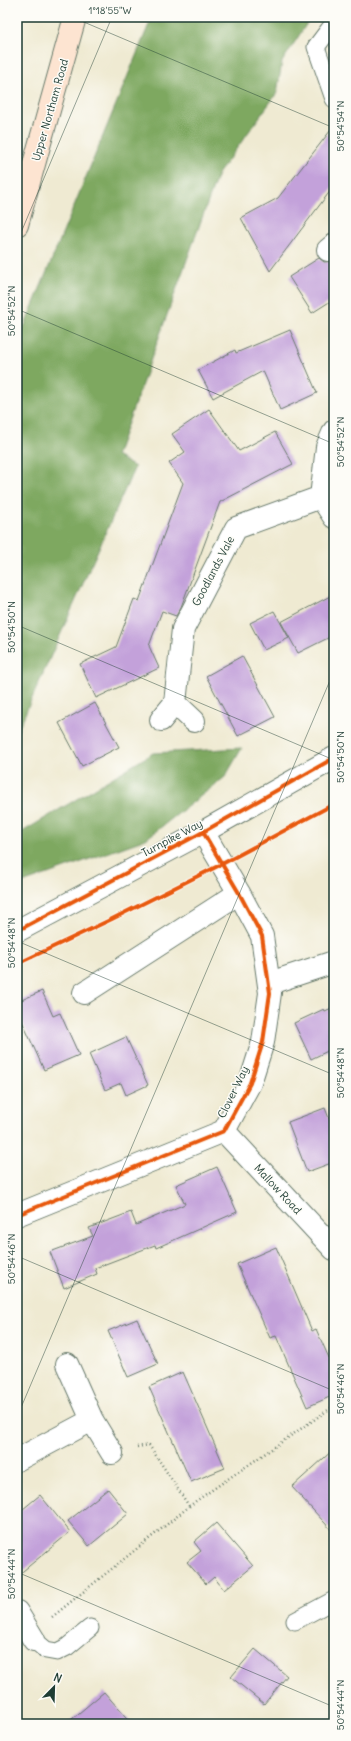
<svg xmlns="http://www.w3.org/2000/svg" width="351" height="1741" viewBox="0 0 351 1741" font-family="Delius,sans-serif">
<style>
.forest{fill:#7ea860;stroke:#4e724a}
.building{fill:#c3a1da}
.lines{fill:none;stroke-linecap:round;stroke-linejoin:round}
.service-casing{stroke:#687a6b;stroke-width:19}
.minor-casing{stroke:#687a6b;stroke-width:24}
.tertiary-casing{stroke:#687a6b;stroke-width:24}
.secondary-casing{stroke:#687a6b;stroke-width:24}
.path{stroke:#687a6b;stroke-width:2.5;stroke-dasharray:1 3;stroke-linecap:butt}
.service{stroke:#fff;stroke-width:17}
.minor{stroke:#fff;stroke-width:22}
.tertiary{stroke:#fff;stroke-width:22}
.secondary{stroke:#fde4d1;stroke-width:22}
.cycleway-casing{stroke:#fdfcf7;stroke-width:6}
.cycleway{stroke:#e8590c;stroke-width:4}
.ticks{fill:none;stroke:#1f3d34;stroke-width:1;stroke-opacity:0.45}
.labels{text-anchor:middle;stroke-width:3;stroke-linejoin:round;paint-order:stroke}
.street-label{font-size:11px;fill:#1f3d34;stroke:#fdfcf7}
.neatline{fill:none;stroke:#1f3d34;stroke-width:1.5}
.ticks-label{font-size:10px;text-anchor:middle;fill:#1f3d34}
</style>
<rect width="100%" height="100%" fill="#fdfcf7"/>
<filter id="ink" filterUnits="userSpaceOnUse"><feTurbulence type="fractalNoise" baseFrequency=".025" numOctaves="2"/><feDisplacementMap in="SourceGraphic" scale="8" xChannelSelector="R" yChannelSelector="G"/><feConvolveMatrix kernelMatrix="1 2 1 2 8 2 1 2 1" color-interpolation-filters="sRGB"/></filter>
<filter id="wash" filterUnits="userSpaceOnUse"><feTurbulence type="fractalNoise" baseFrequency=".012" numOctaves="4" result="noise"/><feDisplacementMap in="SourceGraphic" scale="16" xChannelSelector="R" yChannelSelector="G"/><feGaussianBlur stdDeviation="0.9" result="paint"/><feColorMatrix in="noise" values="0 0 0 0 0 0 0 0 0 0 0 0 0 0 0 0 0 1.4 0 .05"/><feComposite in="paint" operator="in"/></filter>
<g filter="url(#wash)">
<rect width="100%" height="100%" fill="#efead2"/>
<!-- forest -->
<path class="forest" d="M152,17h159l-29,45 -5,31 -59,81 -102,282 19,11 -118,265v-388z
M242,748l-17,29 -79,62 -129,46v-50l136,-82z"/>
<g id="blocks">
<!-- building -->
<path class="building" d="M334,126v60l-64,85 -29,-53 37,-20z
M319,258l5,4 10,-1v38l-22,14 -23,-36z
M290,330l27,63 -37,17 -17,-39 -50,27 -15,-28 37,-20 1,3z
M209,409l30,42 36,-19 18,32 -73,38 -39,105 -5,9 -14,-5 -13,35 10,22 -63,30 -16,-34 36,-17 18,-48 5,2 44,-118 -14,-20 16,-11 -13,-18z
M334,594v41l-36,18 -17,-31z
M274,611l15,27 -25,12 -14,-27z
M242,656l33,61 -37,19 -32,-60z
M95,703l24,44 -37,19 -23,-43z
M42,991l11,25 7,-3 19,42 -35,15 -27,-60v-8z
M334,1007v41l-23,11 -17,-36 30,-14 1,2z
M126,1037l22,48 -22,10 -5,-12 -16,7 -16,-36z
M325,1108l9,23v31l-27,10 -19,-50z
M217,1167l20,45 -81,36 -1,-3 -60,23 2,6 -33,14 -14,-36 43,-16 -4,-8 42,-16 5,13 49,-21 -9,-19z
M276,1247l36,84 4,-2 18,40v26l-27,12 -31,-71 -6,2 -33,-74z
M137,1319l21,45 -30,13 -20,-46z
M183,1372l42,96 -34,14 -42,-95z
M334,1449v84l-42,-46z
M108,1489l20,25 -39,32 -21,-25z
M40,1495l30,37 -53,44v-62z
M216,1523l37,43 -29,24 -10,-13 -8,7 -19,-22 14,-11 -7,-9z
M255,1649l32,27 -23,28 -33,-27z
M104,1692l28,32h-66z"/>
</g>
</g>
<g filter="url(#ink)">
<use href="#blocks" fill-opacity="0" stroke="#687a6b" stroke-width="1"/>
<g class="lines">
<!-- service casing -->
<g class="service-casing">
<path id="service" d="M334,23l-18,24 18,52
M295,1621l39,-21
M34,1640l12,10 11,2 10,-5 23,-19"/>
</g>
<!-- minor casing -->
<g class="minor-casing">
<path id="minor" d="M328,250l6,-5
M334,431l-7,16 -6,50 13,20
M175,703l19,18
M161,720l14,-17 8,-74 53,-101 85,-31
M270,983l64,-21
M84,993l155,-100
M224,1131l110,118
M17,1215l207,-84 26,-48 13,-41 7,-49 -8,-57 -23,-43 -36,-61
M67,1364l25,56 20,33
M17,1460l75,-40
M17,1612l17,28"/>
</g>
<!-- tertiary casing -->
<g class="tertiary-casing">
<path id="tertiary" d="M17,931l186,-99 131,-74"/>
</g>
<!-- secondary casing -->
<g class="secondary-casing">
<path id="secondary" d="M17,225l58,-208"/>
</g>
<!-- path -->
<path class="path" d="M137,1447l12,-2 40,61
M52,1617l144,-116 138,-95"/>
<!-- service -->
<use href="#service" class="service"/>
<!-- minor -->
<use href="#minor" class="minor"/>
<!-- tertiary -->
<use href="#tertiary" class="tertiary"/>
<!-- secondary -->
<use href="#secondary" class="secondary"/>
<!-- cycleway casing -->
<g class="cycleway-casing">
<path id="cycleway" d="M17,931l186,-99 131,-74
M17,964l95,-45 110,-55 112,-60
M17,1215l207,-84 26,-48 13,-41 7,-49 -8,-57 -23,-43 -36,-61"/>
</g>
<!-- cycleway -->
<use href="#cycleway" class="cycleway"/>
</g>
</g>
<!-- ticks -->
<path class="ticks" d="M72,17l262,111M17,242l95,-225M17,309l317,135M17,625l317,135M17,941l317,134M17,1256l317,135M17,1417l317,-746M17,1572l317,135"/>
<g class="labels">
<!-- street labels -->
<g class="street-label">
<text transform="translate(50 110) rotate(-74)" y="4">Upper Northam Road</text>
<text transform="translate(213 571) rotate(-62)" y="4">Goodlands Vale</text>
<text transform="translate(172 838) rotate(-28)" y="4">Turnpike Way</text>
<text transform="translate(233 1092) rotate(-64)" y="4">Clover Way</text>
<text transform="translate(278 1189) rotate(47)" y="4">Mallow Road</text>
</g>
</g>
<!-- margin -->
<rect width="351" height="1741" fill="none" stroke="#fdfcf7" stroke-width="44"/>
<!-- north arrow -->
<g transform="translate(54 1687) rotate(23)" stroke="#fdfcf7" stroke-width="3" paint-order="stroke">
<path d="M0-3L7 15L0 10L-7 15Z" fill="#1f3d34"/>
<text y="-6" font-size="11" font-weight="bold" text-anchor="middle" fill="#1f3d34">N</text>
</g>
<rect x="22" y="22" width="307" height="1697" class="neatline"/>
<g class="ticks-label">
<text x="110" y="14">1°18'55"W</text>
<text transform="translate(340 126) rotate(-90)" y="4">50°54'54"N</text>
<text transform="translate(11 311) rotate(-90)" y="4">50°54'52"N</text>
<text transform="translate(340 442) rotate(-90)" y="4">50°54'52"N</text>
<text transform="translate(11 627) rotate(-90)" y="4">50°54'50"N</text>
<text transform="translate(340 757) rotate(-90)" y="4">50°54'50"N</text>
<text transform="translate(11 943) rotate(-90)" y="4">50°54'48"N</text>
<text transform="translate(340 1073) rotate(-90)" y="4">50°54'48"N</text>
<text transform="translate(11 1259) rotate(-90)" y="4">50°54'46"N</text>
<text transform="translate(340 1389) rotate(-90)" y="4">50°54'46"N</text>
<text transform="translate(11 1574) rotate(-90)" y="4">50°54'44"N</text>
<text transform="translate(340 1705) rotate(-90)" y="4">50°54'44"N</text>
</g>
</svg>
